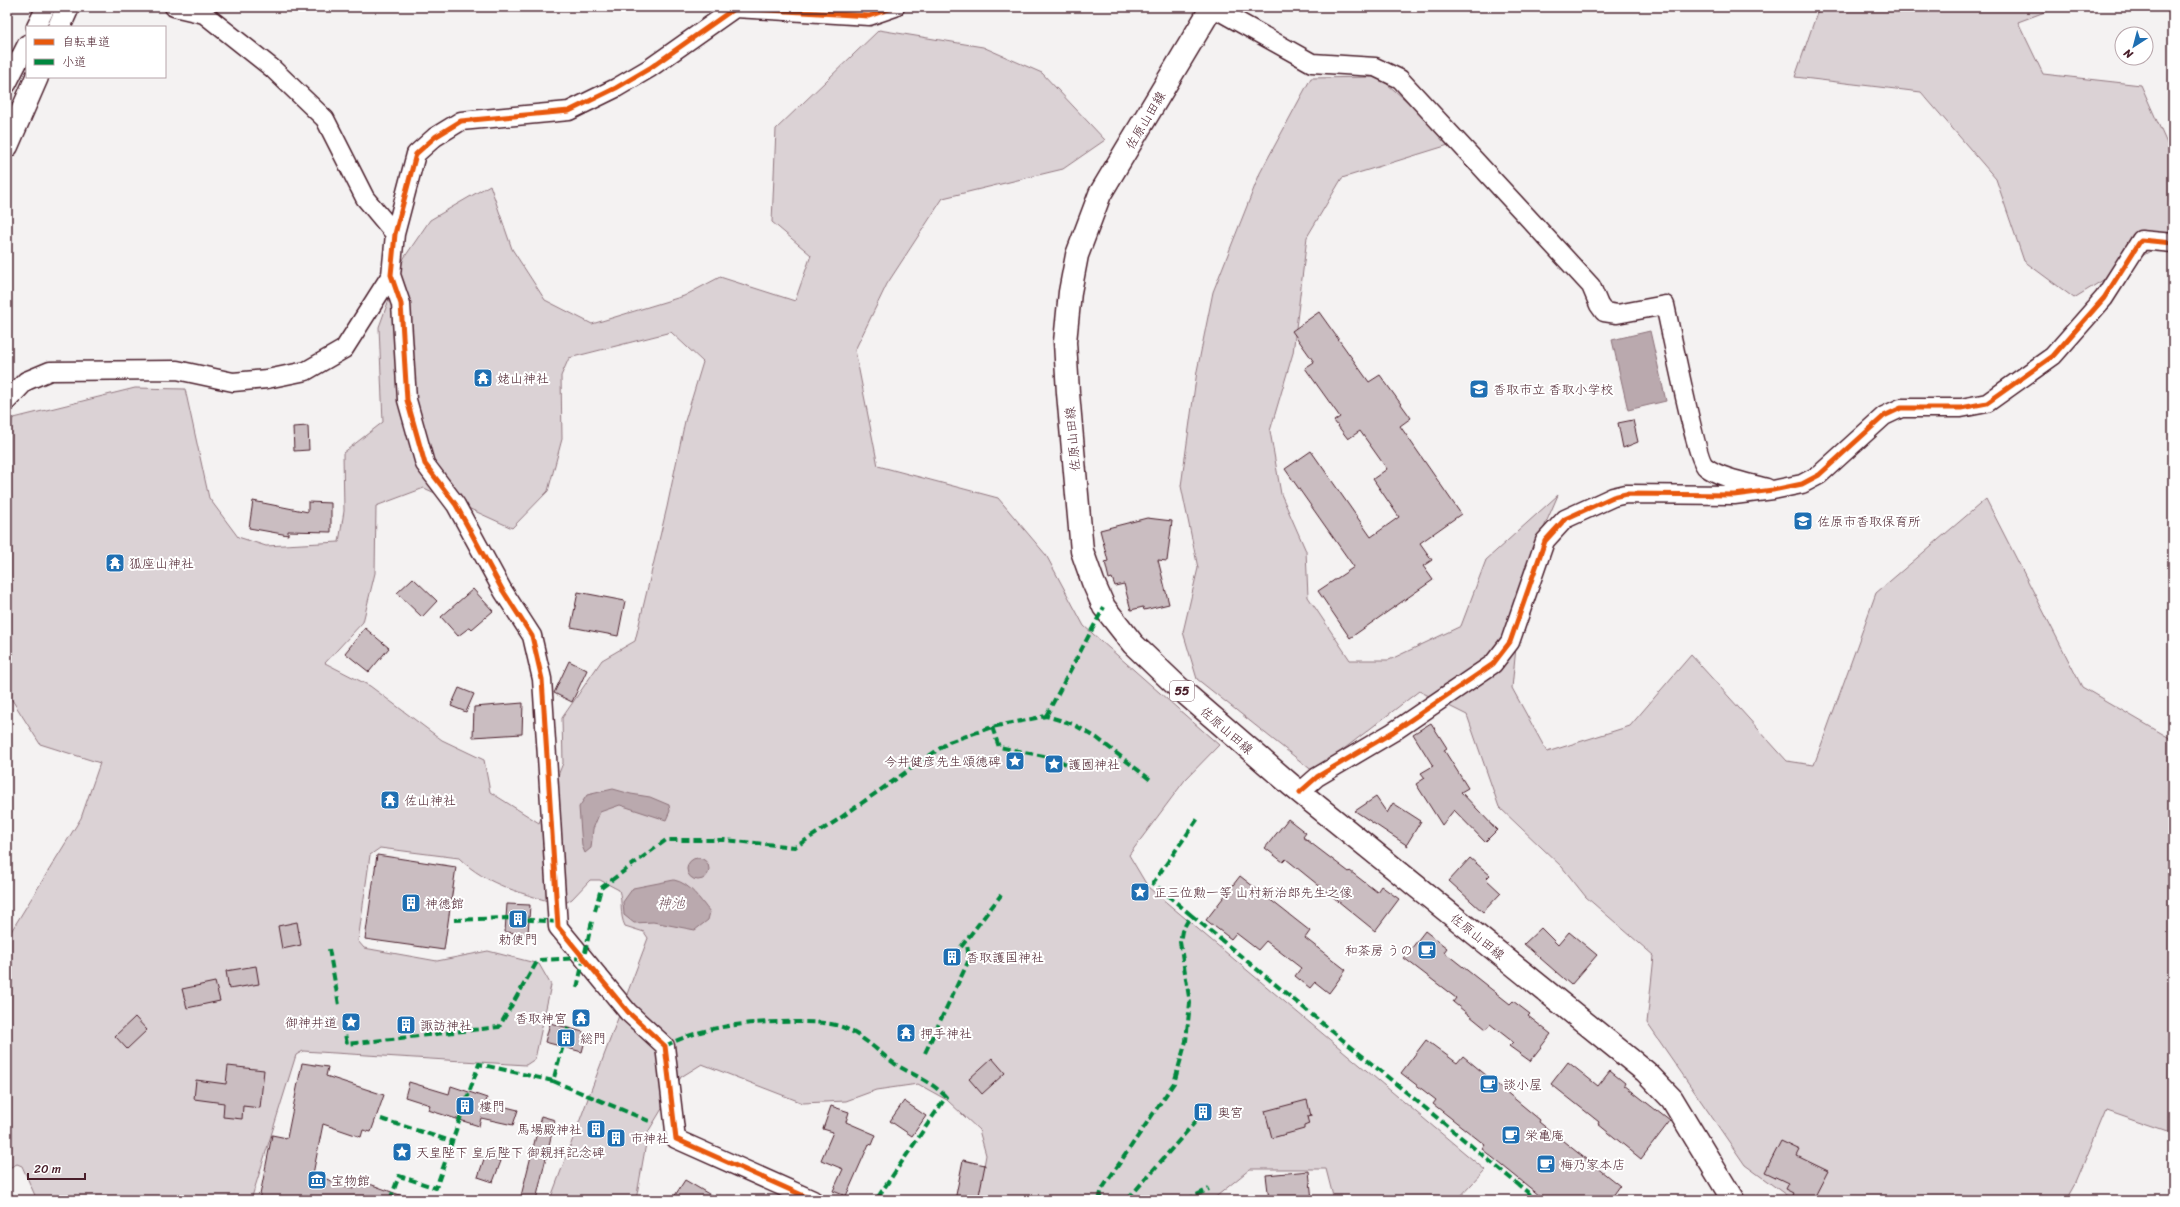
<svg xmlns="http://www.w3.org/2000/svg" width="2180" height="1207" viewBox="0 0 2180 1207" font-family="Sriracha,'Klee One',sans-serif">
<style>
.green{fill:#dbd2d5;stroke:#927880;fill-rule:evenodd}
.water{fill:#baa9ae;stroke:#8d727a}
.building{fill:#cabdc1;stroke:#4a1f2b}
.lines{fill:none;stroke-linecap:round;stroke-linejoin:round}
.street-casing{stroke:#4a1f2b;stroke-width:21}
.secondary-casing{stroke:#4a1f2b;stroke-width:25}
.primary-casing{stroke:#4a1f2b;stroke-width:25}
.street{stroke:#fff;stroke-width:18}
.secondary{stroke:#fff;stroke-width:22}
.primary{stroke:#fff;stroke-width:22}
.quiet{stroke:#00873e;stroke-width:4;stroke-dasharray:8 4;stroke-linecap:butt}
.cycleway-casing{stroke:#fff;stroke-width:8}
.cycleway{stroke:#e8590c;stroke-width:5}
.labels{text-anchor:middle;stroke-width:4;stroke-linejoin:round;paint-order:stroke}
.shield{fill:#fff;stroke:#80626b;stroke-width:1}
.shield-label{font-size:12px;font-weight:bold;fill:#4a1f2b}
.street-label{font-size:13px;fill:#4a1f2b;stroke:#fff}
.poi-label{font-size:13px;fill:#4a1f2b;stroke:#fff;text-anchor:start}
.water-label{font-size:14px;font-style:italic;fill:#714f59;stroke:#fff}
</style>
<rect width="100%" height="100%" fill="#f4f2f2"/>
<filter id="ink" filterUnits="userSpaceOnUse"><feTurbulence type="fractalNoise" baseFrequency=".025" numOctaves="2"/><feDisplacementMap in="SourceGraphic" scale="8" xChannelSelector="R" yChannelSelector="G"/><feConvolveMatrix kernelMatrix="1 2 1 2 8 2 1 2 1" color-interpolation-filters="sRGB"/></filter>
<g filter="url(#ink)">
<!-- green -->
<path class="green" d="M1819,7h239l-40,15 25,52 98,11 32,72v80l-99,61 -50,-37 -28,-82 -75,-87 -126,-15z
M879,30l104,17 59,26 63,67 -42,29 -120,29 -56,86 -32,66 23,116 120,32 48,57 38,71 135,119 -34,35 -56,75 19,32 337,283 -28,30h-123l-8,-31h-76l-38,31h-234l8,-45 -7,-25 -32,-30 -29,-16 -42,6 -30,11 -43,2 -101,-39 -21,13 -33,55 -12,68h-86l98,-262 -4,-6 -19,-6c-6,-12 -2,-24 -6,-36l-19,-10h-10l-18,19 -10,6c-37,-11 -75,-19 -103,-47l-79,-10 -10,7 -12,86 6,7 73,13 51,-10 51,13 12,21 -16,74 -9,6 -223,-14 -7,4 -45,145h-214l-15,-34 -5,-2 -10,5v-231l74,-120 19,-55 -60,-19 -33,-52v-267l7,-7 121,-30 50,1 24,109 29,39 28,9 73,-4 5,-31 -1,-58 40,-31 -4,-95 25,-69 26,-38 60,-35 22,64 33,51 47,24 92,-28 36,-19 75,24 16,-46 -39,-33 4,-93zM671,332l32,30 -18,59 -18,86 -32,134 -33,19 -40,58 1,45 -24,60 -49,-31 -6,-32 -42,-20 -72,-54 -45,-23 38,-41 12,-49 1,-67 48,-18 88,40 36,-37 14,-52 -1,-63 8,-18z
M1379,77l76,66 -113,35 -35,59 -14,116 -23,78 11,63 25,57 2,46 42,63h39l72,-34 25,-66 72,-65 -35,81 -11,112 35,64 83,-26 61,-71 96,106 27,4 62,-172 110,-94 96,188 91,53v393l-67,-23 -30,72 -10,18h-273l-48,-35 -98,-142 7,-67 -68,-59 -24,-30 -63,-60 -32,-92 -48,-24 -105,81 -117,-93 -14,-47 15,-64 -17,-82 16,-115 16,-79 47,-119 51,-95z"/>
<!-- water -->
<path class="water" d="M1650,331l16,70 -38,9 -16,-70z
M613,789l18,5 19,3 19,8 1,6 -4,9 -46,-15 -20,7 -7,17 -2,19 -6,5 -3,-7 -3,-39 8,-12z
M687 869a11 11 0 1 1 22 0a11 11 0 1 1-22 0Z
M674,880c16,3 26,20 36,32l-2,8 -13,10 -42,-8 -19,1 -10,-8 -1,-13 10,-14z"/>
<!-- building -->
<path class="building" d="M1319,312l50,70 11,-7 31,43 -11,8 61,88 -41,29 12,17 -9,6 10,14 -83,58 -32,-47 36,-24 -69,-98 26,-18 60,86 28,-20 -26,-38 14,-10 -27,-38 -12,8 -14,-18 6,-4 -35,-49 9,-6 -22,-31z
M1633,420l5,22 -15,6 -5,-25z
M308,426l1,24 -15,1 -1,-24z
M253,501l55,11v-10l23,1v29l-43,-1v4l-39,-7z
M1147,518l25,3 -5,40 -9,-1 11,44 -25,6 -1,-3 -12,3 -7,-26 -9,2 -3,-8 -3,1 -4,-17 3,-1 -8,-31z
M413,578l24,23 -15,16 -25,-24z
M473,589l20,22 -21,18 -2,-2 -12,9 -17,-19z
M578,592l47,9 -7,35 -47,-9z
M365,628l24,20 -20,24 -24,-19z
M569,661l18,9 -15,32 -18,-9z
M459,688l15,6 -8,18 -15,-6z
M523,703l-1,31 -49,3 1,-30z
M1431,723l16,25 -3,2 24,38 -7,4 36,38 -12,12 -31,-32 -12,15 -26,-41 9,-6 -4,-5 12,-7 -20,-32z
M1376,797l11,16 6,-10 28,18 -14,23 1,2 -53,-35z
M1288,819l18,14 -3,4 46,35 1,-1 27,21 4,-6 18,13 -24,32 -89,-72 -3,3 -18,-14z
M377,855l79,12 -12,83 -79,-11z
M1470,858l20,17 -4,4 15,14 -18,19 -34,-31z
M1240,876l70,55 -5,7 41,32 -17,23 -14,-11 -5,6 -15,-12 6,-8 -35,-27 -8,9 -22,-17 -5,6 -25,-19z
M507,904l23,1 -2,29 -23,-2z
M297,922l4,23 -19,4 -4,-23z
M1541,928l17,17 11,-13 28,23 -26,30 -47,-41z
M1425,931l22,17 -3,4 66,52 3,-3 17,13 -2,2 23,18 -21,27 -21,-15 4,-4 -23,-18 -4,5 -33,-27 3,-4 -52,-40z
M256,966l3,18 -30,5 -3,-18z
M215,982l5,19 -33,7 -5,-19z
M135,1017l12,13 -20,19 -12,-13z
M550,1023l37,10 -5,19 -37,-10z
M1426,1040l31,23 6,-7 77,64 -1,2 81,64 -10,14h-65l-63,-51 3,-4 -52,-41 3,-4 -35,-27z
M992,1058l13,15 -23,21 -13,-15z
M1568,1062l30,24 12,-15 15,12 -1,2 46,36 -29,38 -43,-35 1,-2 -48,-38z
M302,1063l26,4 -2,9 58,19 -13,37 -8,-2 -2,7 -38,-13 -10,50 40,15 3,-10 52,19v2h-149l13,-65 15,3z
M228,1066l36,4 -4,38 -17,-2 -1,13 -19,-2 1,-14 -30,-4 2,-19 30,4z
M409,1082l40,12 2,-8 36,12 -1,4 32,8 -5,15 -32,-7 -2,8 -51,-16 2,-5 -25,-8z
M1307,1100l4,16 -4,1 2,7 -5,2v3l-32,9 -7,-27z
M904,1101l22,15 -14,20 -22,-15z
M831,1106l18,6 -3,10 30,13 -4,10 -3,-1 -23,52 -13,-5 10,-22 -22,-9 12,-28 -10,-3z
M541,1116l14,4 -19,80h-16z
M1781,1141l19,9 -3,6 31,15 -15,29h-10l-11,-5 1,-2 -8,-4 3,-6 -23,-11z
M485,1156l16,5 -8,21 -15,-5z
M963,1160l22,5 -7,35h-23z
M1309,1171l3,29h-43l-3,-25z
M685,1180l34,20h-47z"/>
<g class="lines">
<!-- street casing -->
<g class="street-casing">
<path id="street" d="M174,7l30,7 68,54 53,51 40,79 30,36
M1212,7l100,56 63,4 25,12 191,207 8,19 5,7 13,2 48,-9c5,21 31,155 41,162 14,11 43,16 61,21
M36,27l10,-20
M7,84l20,-40
M7,401l19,-20 24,-10 127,-1 56,12 34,-3 39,-8 38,-22 47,-74
M1300,792l17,-15 76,-45 100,-68 17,-22 35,-101 20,-22 48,-22 13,-3 108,1 39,-5 29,-6 17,-9 65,-59 17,-8h60l26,-5 66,-47 51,-58 37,-58 32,3
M813,1200l-137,-61 -11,-93 -37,-34 -70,-85 -16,-248 -10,-43 -29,-45 -47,-86 -31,-41 -18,-64 -6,-96 -10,-29 4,-41 21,-80 19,-17 26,-16 108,-10 47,-23 34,-20 85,-60 134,8 26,-9"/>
</g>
<!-- secondary casing -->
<g class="secondary-casing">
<path id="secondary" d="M59,27l9,-20
M7,146l30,-69"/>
</g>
<!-- primary casing -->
<g class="primary-casing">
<path id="primary" d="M1212,7l-112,187 -23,61 -7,37 -5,50 3,51 14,158 11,31 11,25 29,37 46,44 112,97 355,287 26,27 61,101"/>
</g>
<!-- street -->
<use href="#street" class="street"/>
<!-- secondary -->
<use href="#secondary" class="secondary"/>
<!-- primary -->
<use href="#primary" class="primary"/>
<!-- quiet -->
<path class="quiet" d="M1046,716l58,-109
M992,727l7,20 55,11 12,6
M595,911l6,-23 65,-48h59l70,7 41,-26 113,-79 43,-15 54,-11 27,8 24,14 55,43
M1191,915l346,285
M454,920l52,-2 52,4
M961,947l40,-52
M329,949l10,56
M577,988l15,-67
M343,1024l4,20 152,-17 39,-67 46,-2
M665,1046c41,-21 87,-25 133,-24 16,0 36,0 51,8 16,8 31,23 46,34 19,12 35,16 51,33l-70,103
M925,1053l44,-93 -2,-16
M553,1081l96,40
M381,1119l73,23
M1128,1199l68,-78
M390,1200l9,-24 37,12 43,-124 74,17 15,-53
M1099,1200l3,-11 72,-106 12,-42 4,-38 -10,-61 2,-11 9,-16 -38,-32 46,-66
M1186,1200l23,-11"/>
<!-- cycleway casing -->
<g class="cycleway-casing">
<path id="cycleway" d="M1300,792l17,-15 76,-45 100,-68 17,-22 35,-101 20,-22 48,-22 13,-3 108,1 39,-5 29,-6 17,-9 65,-59 17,-8h60l26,-5 66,-47 51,-58 37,-58 32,3
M813,1200l-137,-61 -11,-93 -37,-34 -70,-85 -16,-248 -10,-43 -29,-45 -47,-86 -31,-41 -18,-64 -6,-96 -10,-29 4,-41 21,-80 19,-17 26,-16 108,-10 47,-23 34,-20 85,-60 134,8 26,-9"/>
</g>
<!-- cycleway -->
<use href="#cycleway" class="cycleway"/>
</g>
</g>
<!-- icons -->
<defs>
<g id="temple-square" transform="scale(1)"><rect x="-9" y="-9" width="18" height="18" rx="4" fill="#1f6fb2" stroke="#fff"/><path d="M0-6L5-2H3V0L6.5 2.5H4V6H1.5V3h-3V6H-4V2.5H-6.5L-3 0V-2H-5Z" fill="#fff"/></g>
<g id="school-square" transform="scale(1)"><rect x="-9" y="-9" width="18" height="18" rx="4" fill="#1f6fb2" stroke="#fff"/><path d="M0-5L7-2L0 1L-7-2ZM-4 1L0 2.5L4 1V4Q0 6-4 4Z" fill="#fff"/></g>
<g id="sight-square" transform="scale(1)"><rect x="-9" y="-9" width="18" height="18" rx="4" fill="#1f6fb2" stroke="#fff"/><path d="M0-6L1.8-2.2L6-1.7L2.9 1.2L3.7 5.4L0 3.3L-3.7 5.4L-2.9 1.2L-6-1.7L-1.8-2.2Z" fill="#fff"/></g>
<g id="building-square" transform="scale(1)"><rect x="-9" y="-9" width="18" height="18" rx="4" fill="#1f6fb2" stroke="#fff"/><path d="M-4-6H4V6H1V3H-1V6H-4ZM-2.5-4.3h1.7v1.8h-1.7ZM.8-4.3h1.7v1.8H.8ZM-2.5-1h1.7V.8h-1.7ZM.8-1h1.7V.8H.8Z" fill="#fff"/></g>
<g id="cafe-square" transform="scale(1)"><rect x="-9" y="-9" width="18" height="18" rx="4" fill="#1f6fb2" stroke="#fff"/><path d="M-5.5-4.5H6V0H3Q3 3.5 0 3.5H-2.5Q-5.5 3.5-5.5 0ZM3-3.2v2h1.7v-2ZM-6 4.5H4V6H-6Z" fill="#fff"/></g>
<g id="museum-square" transform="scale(1)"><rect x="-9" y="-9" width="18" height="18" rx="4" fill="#1f6fb2" stroke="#fff"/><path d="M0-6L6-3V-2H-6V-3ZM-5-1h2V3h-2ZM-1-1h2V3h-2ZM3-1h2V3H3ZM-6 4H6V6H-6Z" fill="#fff"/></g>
</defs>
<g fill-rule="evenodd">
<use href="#temple-square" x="483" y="378"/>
<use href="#school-square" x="1479" y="389"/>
<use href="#school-square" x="1803" y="521"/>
<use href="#temple-square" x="115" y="563"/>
<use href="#sight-square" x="1015" y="761"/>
<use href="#sight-square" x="1054" y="764"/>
<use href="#temple-square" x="390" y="800"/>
<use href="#sight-square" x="1140" y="892"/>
<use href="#building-square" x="411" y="903"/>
<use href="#building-square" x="518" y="919"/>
<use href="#cafe-square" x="1427" y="950"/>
<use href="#building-square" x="952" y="957"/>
<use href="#temple-square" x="581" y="1018"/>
<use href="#sight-square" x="351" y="1022"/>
<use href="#building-square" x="406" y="1025"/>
<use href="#temple-square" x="906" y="1033"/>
<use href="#building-square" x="566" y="1038"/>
<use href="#cafe-square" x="1489" y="1084"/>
<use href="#building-square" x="465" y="1106"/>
<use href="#building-square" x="1203" y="1112"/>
<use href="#building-square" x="596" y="1129"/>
<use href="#cafe-square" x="1511" y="1135"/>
<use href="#building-square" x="616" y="1138"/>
<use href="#sight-square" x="402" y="1152"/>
<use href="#cafe-square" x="1546" y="1164"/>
<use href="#museum-square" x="317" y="1180"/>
</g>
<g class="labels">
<!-- shield labels -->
<rect class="shield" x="1170" y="681" width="24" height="20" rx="3"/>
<g class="shield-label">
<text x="1182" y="695">55</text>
</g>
<!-- street labels -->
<g class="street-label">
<text transform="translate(1145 120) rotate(-59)" y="5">佐原山田線</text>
<text transform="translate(1072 439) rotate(-95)" y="5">佐原山田線</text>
<text transform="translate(1227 730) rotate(41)" y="5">佐原山田線</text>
<text transform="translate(1478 936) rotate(39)" y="5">佐原山田線</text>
</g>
<!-- poi labels -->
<g class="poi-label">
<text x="497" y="383">姥山神社</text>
<text x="1493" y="394">香取市立 香取小学校</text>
<text x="1817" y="526">佐原市香取保育所</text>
<text x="129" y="568">狐座山神社</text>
<text x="1001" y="766" text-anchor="end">今井健彦先生頌徳碑</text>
<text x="1068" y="769">護國神社</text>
<text x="404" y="805">佐山神社</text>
<text x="1154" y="897">正三位勲一等 山村新治郎先生之像</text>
<text x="425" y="908">神徳館</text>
<text x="518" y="944" text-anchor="middle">勅使門</text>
<text x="1413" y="955" text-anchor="end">和茶房 うの</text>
<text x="966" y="962">香取護国神社</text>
<text x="567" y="1023" text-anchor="end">香取神宮</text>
<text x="337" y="1027" text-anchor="end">御神井道</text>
<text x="420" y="1030">諏訪神社</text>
<text x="920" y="1038">押手神社</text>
<text x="580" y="1043">総門</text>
<text x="1503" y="1089">談小屋</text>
<text x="479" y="1111">樓門</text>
<text x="1217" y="1117">奥宮</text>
<text x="582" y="1134" text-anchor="end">馬場殿神社</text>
<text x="1525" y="1140">栄亀庵</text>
<text x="630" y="1143">市神社</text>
<text x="416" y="1157">天皇陛下 皇后陛下 御親拝記念碑</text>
<text x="1560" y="1169">梅乃家本店</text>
<text x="331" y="1185">宝物館</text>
</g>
<!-- water labels -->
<g class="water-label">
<text x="671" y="908">神池</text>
</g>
</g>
<!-- margin -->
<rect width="2180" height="1207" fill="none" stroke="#fff" stroke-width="24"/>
<rect x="12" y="12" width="2156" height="1183" fill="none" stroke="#4a1f2b" stroke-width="1.5" filter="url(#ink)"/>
<!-- legend -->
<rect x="26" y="26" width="140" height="52" fill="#ffffff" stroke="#b7a5aa"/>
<rect x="34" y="39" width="20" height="6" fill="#e8590c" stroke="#b7a5aa"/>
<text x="62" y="46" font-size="12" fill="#4a1f2b">自転車道</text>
<rect x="34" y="59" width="20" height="6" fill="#00873e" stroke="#b7a5aa"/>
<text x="62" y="66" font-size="12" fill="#4a1f2b">小道</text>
<!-- north arrow -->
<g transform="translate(2134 46) rotate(216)"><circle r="19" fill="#ffffff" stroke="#b7a5aa"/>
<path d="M0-3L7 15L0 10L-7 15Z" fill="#1f6fb2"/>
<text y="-6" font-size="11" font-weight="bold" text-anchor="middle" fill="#4a1f2b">N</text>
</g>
<!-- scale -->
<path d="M28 1173v6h57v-6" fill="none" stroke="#4a1f2b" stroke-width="2"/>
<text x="34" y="1173" font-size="12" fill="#4a1f2b" stroke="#ffffff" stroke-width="3" paint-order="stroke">20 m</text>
</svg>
